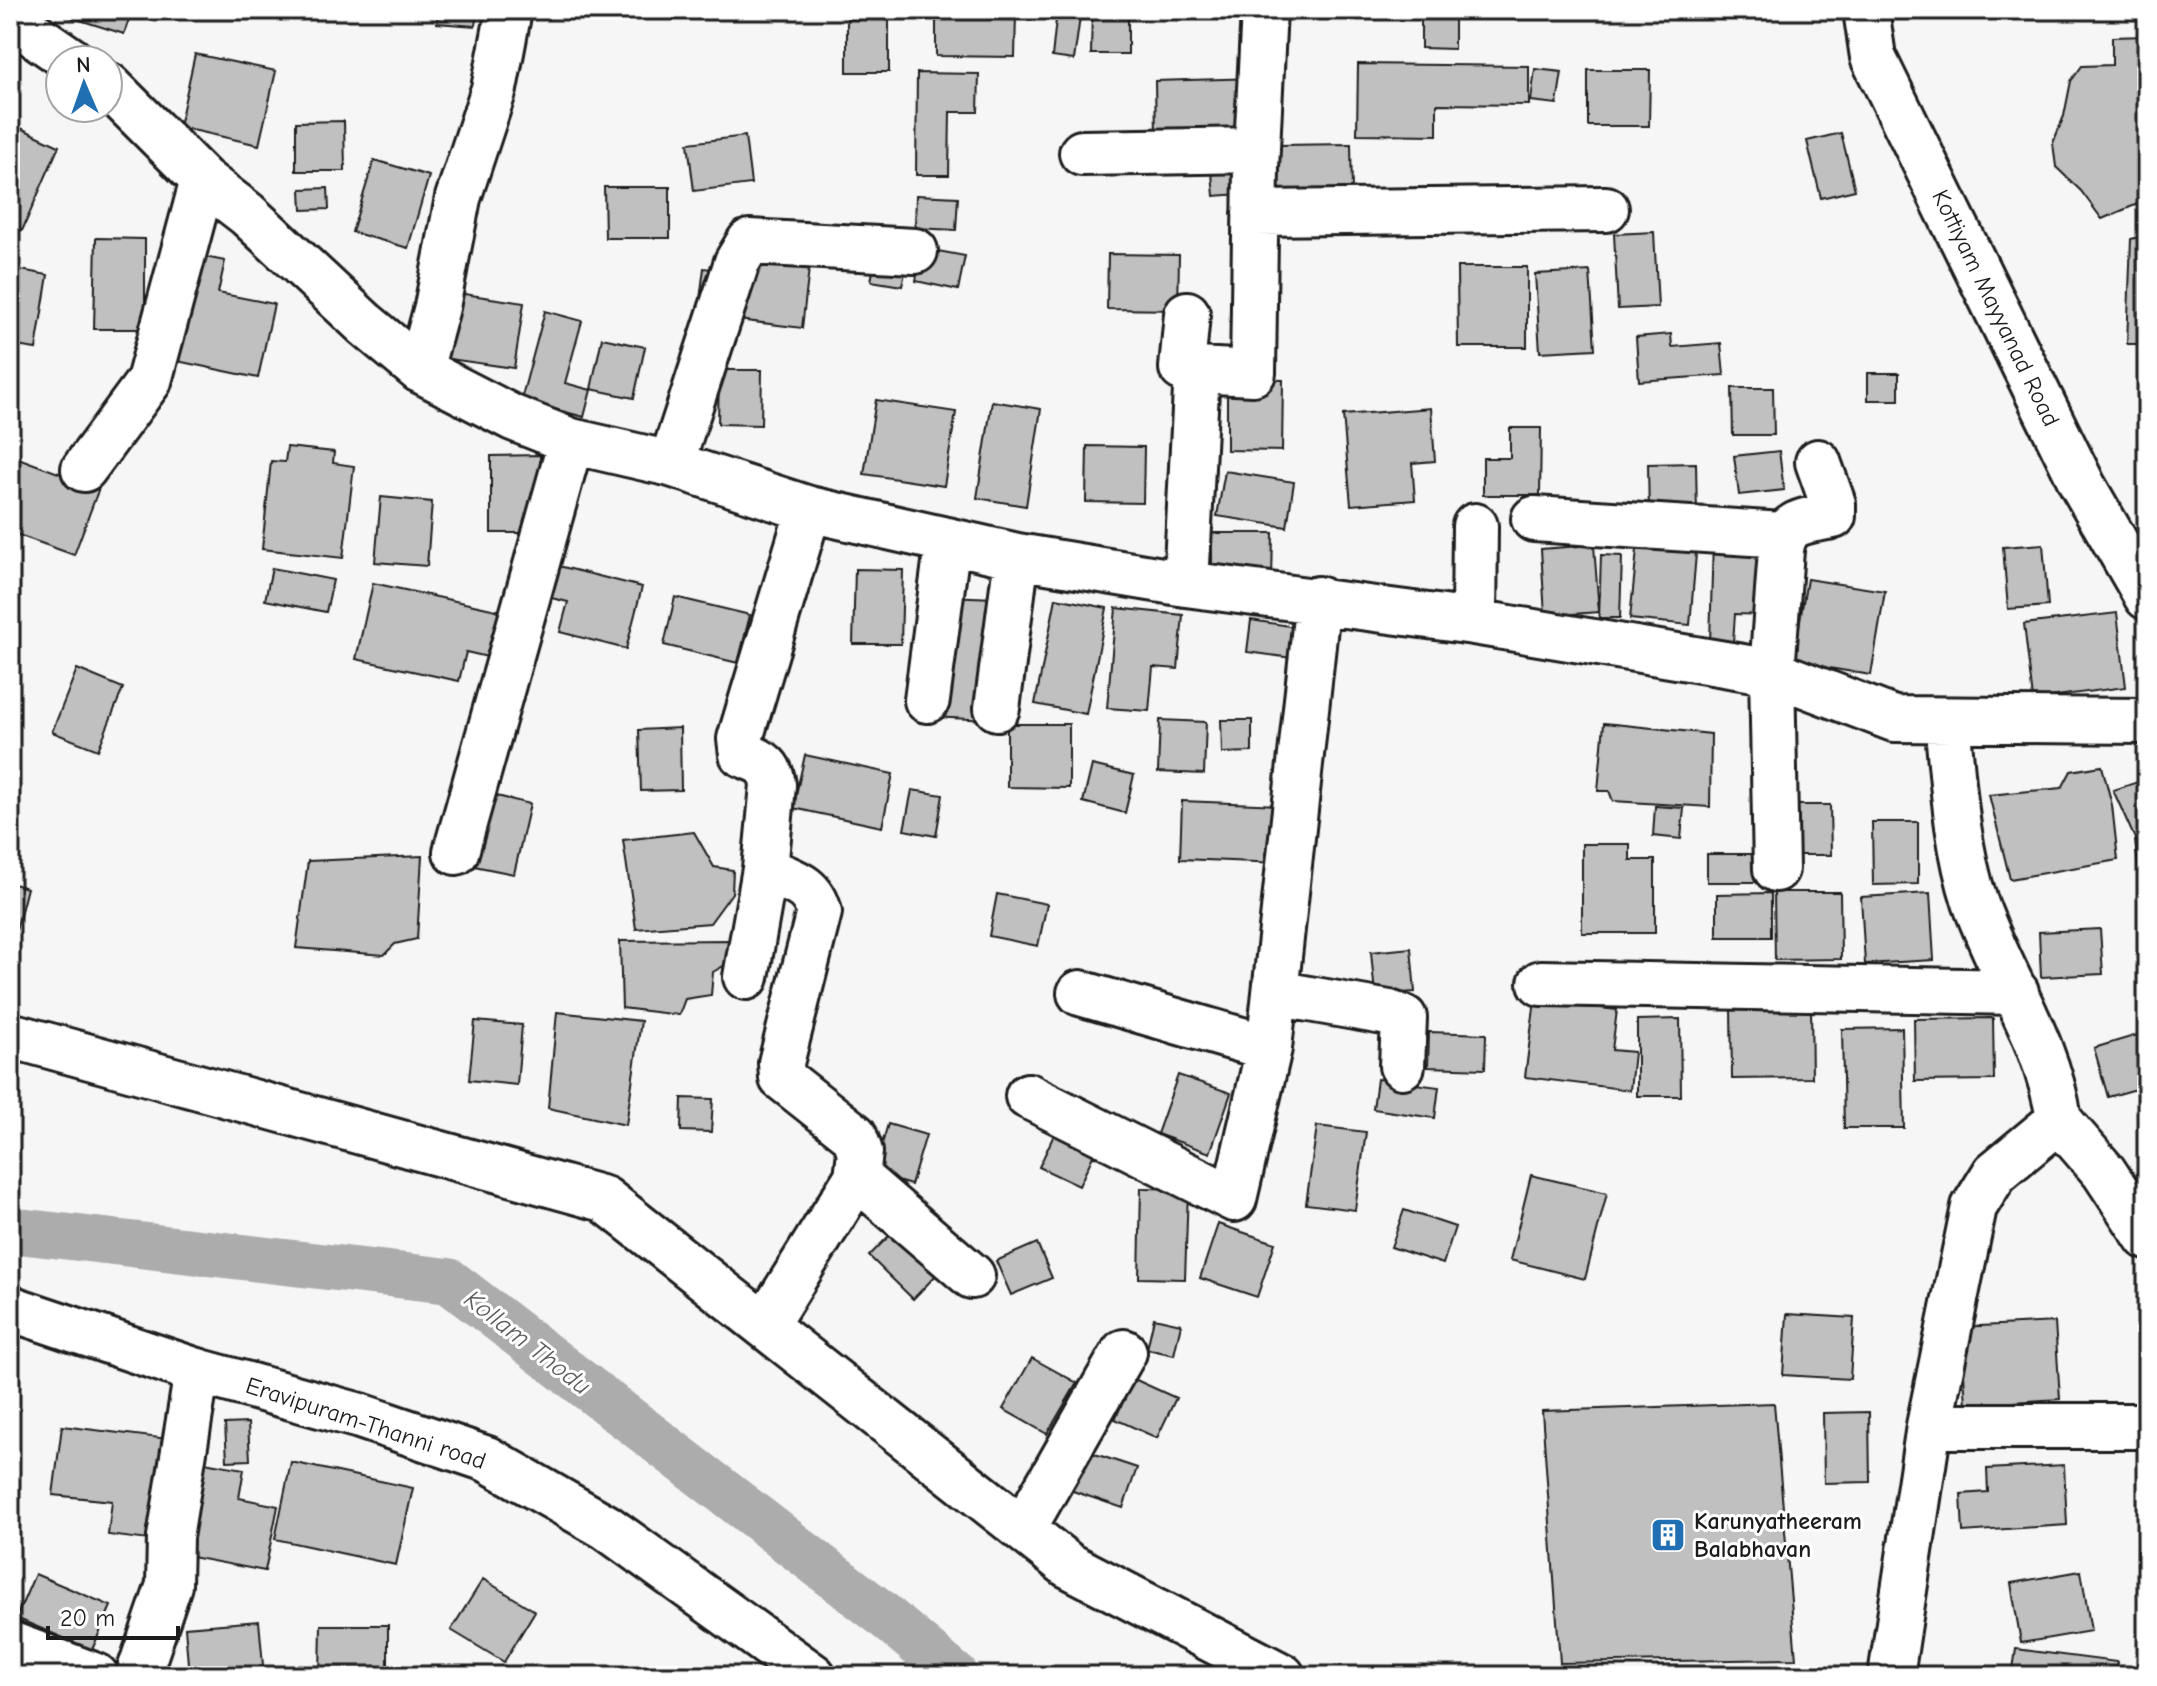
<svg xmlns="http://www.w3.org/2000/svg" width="2157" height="1686" viewBox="0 0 2157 1686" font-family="'Comic Neue',sans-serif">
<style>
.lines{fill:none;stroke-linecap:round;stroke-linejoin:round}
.canal{stroke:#acacac;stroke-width:46}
.building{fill:#c0c0c0;stroke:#1c1c1c;stroke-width:2}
.minor-casing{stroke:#1c1c1c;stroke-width:50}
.major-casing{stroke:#1c1c1c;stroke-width:50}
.minor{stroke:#fff;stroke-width:44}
.major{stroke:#fff;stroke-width:44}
.labels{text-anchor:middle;stroke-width:6;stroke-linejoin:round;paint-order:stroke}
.street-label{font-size:24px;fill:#1c1c1c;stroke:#fff}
.poi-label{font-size:24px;font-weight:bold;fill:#1c1c1c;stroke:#fff;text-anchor:start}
.water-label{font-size:26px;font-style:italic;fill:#5d5d5d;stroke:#fff}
</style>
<rect width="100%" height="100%" fill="#f6f6f6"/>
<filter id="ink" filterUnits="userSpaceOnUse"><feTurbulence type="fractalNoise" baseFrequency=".0125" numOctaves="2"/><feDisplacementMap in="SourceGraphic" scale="16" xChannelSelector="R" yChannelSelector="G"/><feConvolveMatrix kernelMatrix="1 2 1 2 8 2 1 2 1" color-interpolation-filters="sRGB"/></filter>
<g filter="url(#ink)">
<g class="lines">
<!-- canal -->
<path class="canal" d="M10,1230l439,51 431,331 76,64"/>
</g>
<!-- building -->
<path class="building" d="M48,10h84l-8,24z
M438,10h39l-2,16 -38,-3z
M1057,10h24l-7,50 -22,-3z
M1092,10h36v44h-37z
M1421,10h33v39l-33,-1z
M936,12l80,1 -1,44 -79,-1z
M847,19h42v53h-42z
M2147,36v164l-45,19 -21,-28 -25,-24 -3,-24 11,-27 7,-35 11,-15 30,-1v-28z
M195,54l81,17 -17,74 -80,-18z
M1358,64l171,2v39l-92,-1v31l-80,-1z
M1535,69l27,3 -5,32 -26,-3z
M1588,70h62l-1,56h-61z
M917,73l62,1 -1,38h-28l-1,63h-33z
M1257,78l1,55 -102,3 -1,-55z
M344,121l1,50h-49v-49z
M10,123l49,23 -37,85 -12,-6z
M1841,133l14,57 -34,8 -14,-57z
M745,136l6,48 -57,7 -6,-48z
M1351,144l1,48 -73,1v-48z
M1253,158l2,35 -41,3 -3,-35z
M374,160l55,16 -21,72 -56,-16z
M604,187h66v51h-65z
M328,188l1,21 -27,1 -1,-21z
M916,195l42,2 -2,33 -41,-2z
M1654,232l4,75 -40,2 -4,-75z
M2147,235v109h-20l4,-105z
M880,236l32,6 -10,44 -31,-5z
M96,238l49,1v90h-51z
M812,243l-10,85 -104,-13 6,-47 23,3z
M922,248l43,8 -7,34 -42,-9z
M1108,254l71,1 -1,55 -71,-1z
M200,256l25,5 -7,32 56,11 -16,74 -81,-17z
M1457,267h70v80h-69z
M10,268l38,7 -12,74 -26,-4z
M1590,271l5,78 -55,3 -5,-78z
M451,292l73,11 -10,65 -72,-10z
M545,311l37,10 -17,62 26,7 -7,27 -63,-17z
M1671,334l1,13 49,-4 3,32 -85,6 -3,-44z
M602,338l43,9 -11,51 -43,-9z
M719,370h43l-1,55 -43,-1z
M1868,373h31v27h-31z
M1227,379l56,1 -1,71 -55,-1z
M1732,388h41l1,47h-41z
M876,400l80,12 -12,74 -80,-12z
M992,401l49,8 -15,97 -49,-8z
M1431,408l4,53 -23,2 3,37 -64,5 -8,-90z
M1510,428h31l-1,67h-57v-37h27z
M1087,446l57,1 -1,56 -57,-1z
M287,447l47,5 -1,11 21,3 -11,92 -81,-9 9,-88 14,1z
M1779,451l5,39 -45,5 -5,-39z
M10,455l89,33 -25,67 -64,-23z
M540,455v78h-49v-77z
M1696,463l1,52 -48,1 -1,-52z
M1225,471l69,11 -7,45 -70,-11z
M381,497l51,5 -5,64 -52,-4z
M1212,533h61l-1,48h-60z
M1713,539l56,2 -2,74 -32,-1 -2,29h-23z
M1638,540l59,2 -7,83 -60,-6z
M2043,544l5,62 -40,3 -5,-62z
M1594,545l5,67 -54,4 -4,-67z
M1601,555l21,1 -2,62h-21z
M547,563l95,24 -16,62 -66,-17 8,-30 -29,-7z
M272,568l61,12 -7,32 -61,-12z
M855,569l48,1 -2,74h-48z
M1807,579l78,12 -14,84 -78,-13z
M373,583l128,28 -9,47 -26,-6 -7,29 -103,-22z
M948,596l46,2 -6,122 -56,-3z
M675,597l75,18 -12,48 -74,-18z
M1056,598l51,10 -21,106 -51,-10z
M1116,608l67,7 -5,54 -25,-2 -4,44 -42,-3z
M2117,613l9,74 -93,12 -9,-75z
M1251,620l45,7 -4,31 -45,-6z
M77,669l46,19 -25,62 -46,-18z
M1160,720l46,2 -2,52 -46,-2z
M1221,720h31v32l-30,1z
M1604,723l107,11 -1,73 -97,-6 -4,-10h-11z
M1007,724h62v64l-62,-1z
M680,728l1,62 -40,1 -2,-61z
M805,755l88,19 -11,53 -89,-19z
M1092,765l42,10 -9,38 -42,-11z
M2102,766l10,39 6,55 -108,19 -21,-84 73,-7 9,-17z
M2147,779v58l-12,2 -22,-49z
M912,790l31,5 -7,41 -32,-6z
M480,792l50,12 -16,70 -50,-10z
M1182,801l102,4 -3,58 -101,-4z
M1787,805h43l1,50h-44z
M1655,806l29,2 -3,31 -28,-3z
M1872,822h46v62l-45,1z
M694,832l20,35 19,3 -1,23 -22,30 -74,6 -13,-89z
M2147,839v50l-6,1 -6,-49z
M1582,844h48v16h25v73h-73z
M1707,854h58v28h-58z
M422,856l-5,83 -22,5 -11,11 -88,-7 12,-87z
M10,883l17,5 -11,43 -6,-2z
M1774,892h66l1,67 -66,1z
M1771,893v44h-54v-43z
M1930,893l4,67 -69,4 -4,-67z
M997,894l50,10 -9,42 -49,-10z
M2100,929l3,45 -62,3 -2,-45z
M731,940l1,21 -19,11 -2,23 -26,4 -6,16 -57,-7 -2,-67z
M1411,948l4,44 -40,3 -4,-43z
M1535,1000l82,10 -5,40 22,2 -4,38 -105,-13z
M1811,1006l1,72 -80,1 -1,-72z
M557,1012l84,9 -15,104 -78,-17z
M1993,1018l1,62 -79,1 -1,-62z
M1680,1019l1,77h-44v-76z
M475,1021l47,4 -5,60 -48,-5z
M1902,1028l2,100h-60l-2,-99z
M1429,1032l57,2 -1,35 -57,-2z
M2147,1032v54l-39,11 -14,-49z
M1178,1075l53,18 -21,60 -53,-19z
M1377,1079l62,8 -4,31 -62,-9z
M682,1098l31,1 -2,33 -30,-1z
M888,1124l38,11 -15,50 -38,-11z
M1059,1124l40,19 -20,43 -40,-19z
M1317,1126l49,6 -11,78 -49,-6z
M1531,1175l76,18 -22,86 -75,-19z
M1141,1188l47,1 -3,90 -46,-1z
M1404,1210l51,17 -12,37 -52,-17z
M901,1224l44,42 -32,33 -44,-43z
M1218,1224l57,19 -18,54 -57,-19z
M1037,1243l15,35 -41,17 -15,-34z
M1787,1314l67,4 -4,61 -67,-4z
M1154,1318l27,6 -7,31 -27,-6z
M2055,1322l5,77 -94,6 -5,-78z
M1032,1358l45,25 -30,51 -44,-25z
M1134,1379l42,19 -19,40 -42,-19z
M1774,1403l22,256 -236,4 -18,-252z
M1869,1412l1,70 -46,1 -1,-70z
M248,1423l2,37 -23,1 -2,-37z
M62,1426l115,14 -12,102 -57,-7 4,-34 -59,-6z
M1074,1447l63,21 -14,40 -62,-21z
M204,1462l40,7 -5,29 39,8 -13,65 -79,-15z
M291,1462l122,26 -17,77 -121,-26z
M2064,1465l3,60 -104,7 -2,-38 27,-2 -1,-23z
M2081,1571l10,60 -70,12 -10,-60z
M35,1574l76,32 -19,44 -76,-32z
M483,1579l52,32 -31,51 -53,-32z
M259,1621l5,55h-75l-4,-49z
M321,1625h67v51h-68z
M2016,1649l101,13 -2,14h-103z"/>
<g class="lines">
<!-- minor casing -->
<g class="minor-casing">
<path id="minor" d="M1866,10l7,47 210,429 64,111
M10,18l61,42
M108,85l95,95 44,34 118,110 55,46 93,48 58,23 100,23 138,45 208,47 169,28 288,38 298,50 122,47 253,2
M1082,153l175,-3
M1255,213l351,-4
M1187,314l-5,54 15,2
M420,370l17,-63 21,-109 36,-109 15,-79
M671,464l66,-202 12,-20 166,9
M84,469l65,-88 54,-201
M1534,519l249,16
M1186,584l11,-214 56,3 3,-205 8,-158
M1474,622l1,-96
M927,700l21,-160
M997,708l20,-152
M456,852l115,-411
M1776,869l-4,-197 9,-122c4,-31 26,-29 52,-34v-12l-15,-42
M746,977l19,-108 8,-84c-3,-22 -12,-23 -31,-31l-2,-15 69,-230
M1541,983l475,9
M1080,993l189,55 49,-449
M1275,993l114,20 15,5 -2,48
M10,1035l594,164 464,366 214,111
M1028,1096l206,103 35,-151
M2059,1120l45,52 43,65
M857,1177l115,99
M765,1325l92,-148 3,-25 -6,-17 -72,-57 -1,-15 38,-151c-7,-29 -29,-31 -54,-43
M1929,1426h212
M1023,1529l101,-177
M10,1644l86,32
M138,1676l31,-91 1,-48 27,-166
M1891,1676l38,-250 45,-219 21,-34 64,-53c-11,-79 -58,-144 -84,-218 -19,-58 -22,-122 -28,-182"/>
</g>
<!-- major casing -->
<g class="major-casing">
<path id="major" d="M10,1308l187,63 163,45 127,43 119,68 207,149"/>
</g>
<!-- minor -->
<use href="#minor" class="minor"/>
<!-- major -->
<use href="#major" class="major"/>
</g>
</g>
<!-- icons -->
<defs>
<g id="building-square" transform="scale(1.8)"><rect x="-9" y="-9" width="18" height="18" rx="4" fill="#1f6fb2" stroke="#fff"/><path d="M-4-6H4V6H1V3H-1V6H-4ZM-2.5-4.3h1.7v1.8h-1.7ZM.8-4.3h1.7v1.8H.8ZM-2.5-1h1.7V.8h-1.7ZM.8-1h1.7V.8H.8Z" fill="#fff"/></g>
</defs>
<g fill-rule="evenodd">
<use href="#building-square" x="1668" y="1535"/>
</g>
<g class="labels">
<!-- street labels -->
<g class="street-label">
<text transform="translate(1996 308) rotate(64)" y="8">Kottiyam Mayyanad Road</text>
<text transform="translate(366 1423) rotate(18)" y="8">Eravipuram-Thanni road</text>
</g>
<!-- poi labels -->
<g class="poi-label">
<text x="1694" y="1529">Karunyatheeram<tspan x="1694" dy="28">Balabhavan</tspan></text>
</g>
<!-- water labels -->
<g class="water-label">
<text transform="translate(528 1342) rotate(38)" y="9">Kollam Thodu</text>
</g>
</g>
<!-- margin -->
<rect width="2157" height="1686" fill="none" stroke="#fff" stroke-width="40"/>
<rect x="20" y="20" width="2117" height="1646" fill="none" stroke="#1c1c1c" stroke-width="3" filter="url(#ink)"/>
<!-- north arrow -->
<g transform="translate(84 84) rotate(358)"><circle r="38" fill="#ffffff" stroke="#a4a4a4" stroke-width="2"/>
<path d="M0-6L14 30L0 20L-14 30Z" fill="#1f6fb2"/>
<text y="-12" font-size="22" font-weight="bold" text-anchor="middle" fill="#1c1c1c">N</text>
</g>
<!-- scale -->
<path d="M48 1626v12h130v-12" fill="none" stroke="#1c1c1c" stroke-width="4"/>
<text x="60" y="1626" font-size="24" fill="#1c1c1c" stroke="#ffffff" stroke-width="6" paint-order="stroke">20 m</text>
</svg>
